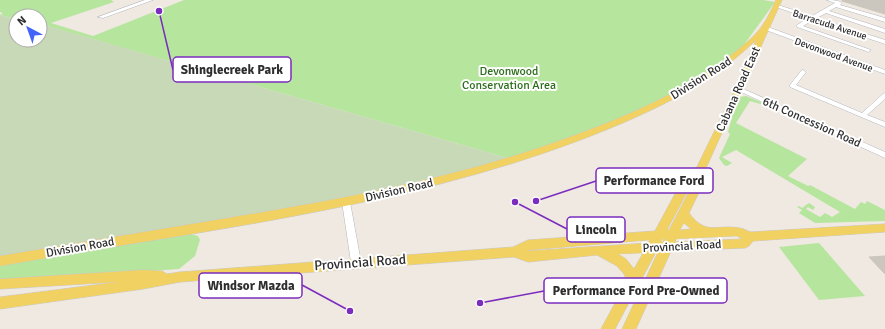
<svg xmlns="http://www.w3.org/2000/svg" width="885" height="329" viewBox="0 0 885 329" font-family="Signika,sans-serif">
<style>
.green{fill:#b6e59e}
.cemetery{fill:#c8d9b8}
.building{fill:#cbc7bf;stroke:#cbc5ba}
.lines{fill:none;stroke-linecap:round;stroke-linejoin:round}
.minor-casing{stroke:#b4b7c1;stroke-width:1}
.major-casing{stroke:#c9c9c9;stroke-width:1}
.minor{fill:#fff;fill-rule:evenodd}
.major{fill:#f2d163;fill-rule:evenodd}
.labels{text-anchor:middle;stroke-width:4;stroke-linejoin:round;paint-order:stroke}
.far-street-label{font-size:10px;fill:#2e2e2e;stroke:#fff}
.park-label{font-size:12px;fill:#2c6e1b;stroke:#fff}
.street-label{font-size:12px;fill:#2e2e2e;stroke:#fff}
.near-street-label{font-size:14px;fill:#2e2e2e;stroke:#fff}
.leader{fill:none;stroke:#7b2cbf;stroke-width:1.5}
.callout-dot{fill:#7b2cbf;stroke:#fff;stroke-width:1.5}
.callout{fill:#fff;stroke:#7b2cbf;stroke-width:1.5}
.callout-label{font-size:13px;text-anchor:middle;font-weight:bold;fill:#2e2e2e}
</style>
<rect width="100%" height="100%" fill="#efe9e1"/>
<!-- green -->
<path class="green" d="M0,0h111l3,2 -63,21 42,13 91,-36h579l12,2 -32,44 -18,15 -22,16 -36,20 -45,21 -111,41 -471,-135v-8h-24v3l-16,-4 3,-2 -3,-1z
M746,96l20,8 1,2 -17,-5 -14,22 71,36 -19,17 20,10 2,-1 45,24 6,-7 4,2 2,-3 18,9v11l-70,2 -16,-10 3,-3 -5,-3 2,-1 3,2 7,-5 6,4 -2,3 -5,-3 -2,2 14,8 5,-4 7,4 8,-5 -104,-62 -14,7 10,6 -5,3 -3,-1 -5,-7 11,-24 -2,-2 6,-22 6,-13z
M191,234l7,2 2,4 -5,16 -16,13 -179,13v-19z
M819,243l46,53 -46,4 -40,-53z"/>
<!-- cemetery -->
<path class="cemetery" d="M0,15l16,4v21h24v-16l4,1 467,134c-168,44 -340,70 -511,100z"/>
<!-- building -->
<path class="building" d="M842,0h43v14l-43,-13z
M885,256v18l-16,-17z"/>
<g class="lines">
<!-- minor casing -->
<g class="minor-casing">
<path id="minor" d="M145,0h8l-50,18 -5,-1z
M827,0c5,0 11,0 15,3l-2,2 45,13v4l-49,-15 -7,4 56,18v4l-59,-20 -9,5 68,22v4l-72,-24 -10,6 68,24 -3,2 -2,-1 -69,-24v-2l11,-7 -35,-12 5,-1 34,11 23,-13z
M765,26l120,44v4l-122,-45 -1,-1z
M803,70l3,2 -10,13 66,28 21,-19 2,-1v6l-18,16 18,7v5l-95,-40v-2l11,-14z
M739,87l146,65v6l-148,-68 -1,-1z
M346,199l3,1 1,2 11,60 -2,3 -3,1 -3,-1 -2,-3 -9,-60 1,-2z"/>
</g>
<!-- major casing -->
<g class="major-casing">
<path id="major" d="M776,0h6l-80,177 2,5 -15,31c17,23 27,11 50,15 4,0 8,3 12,4l134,-8v8l-132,9 -4,5 -4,2 -74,3 -35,78h-14l36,-77h-2l-41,77h-14l26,-48 -3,-7 -7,-8 -20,-11 -69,7 -14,-5 -334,25 -37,7 -143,20v-12l118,-15 -118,7v-10l143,-9 19,1 5,3 13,-2 333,-25 15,-7 127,-9 29,-54 9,-2 42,-86 21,-49c-48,47 -111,75 -173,99 -187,71 -388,92 -583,127v-10c76,-13 152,-25 228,-38 115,-19 230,-40 339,-80 44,-16 87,-33 126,-57 19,-12 57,-37 69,-55 6,-8 10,-18 14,-26zM694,182l-25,48h-2l25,-47zM684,223l7,6 -11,1zM737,236l5,3 -67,3 1,-3zM662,239h2l-1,3h-2zM650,240l-2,3 -121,8 3,-1zM643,253l-9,16 -8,-10 -8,-5z"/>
</g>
<!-- minor -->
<use href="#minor" class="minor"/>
<!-- major -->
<use href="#major" class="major"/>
</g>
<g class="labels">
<!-- far-street labels -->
<g class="far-street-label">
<text transform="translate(830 24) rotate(18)" y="4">Barracuda Avenue</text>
<text transform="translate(834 54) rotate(20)" y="4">Devonwood Avenue</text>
</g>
<!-- park labels -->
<g class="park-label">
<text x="509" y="75">Devonwood<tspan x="509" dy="14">Conservation Area</tspan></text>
</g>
<!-- street labels -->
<g class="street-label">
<text transform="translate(701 78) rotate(-32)" y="4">Division Road</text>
<text transform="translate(738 89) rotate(-66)" y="4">Cabana Road East</text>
<text transform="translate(812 122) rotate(24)" y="4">6th Concession Road</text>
<text transform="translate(399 190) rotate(-13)" y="4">Division Road</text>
<text transform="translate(682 246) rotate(-3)" y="4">Provincial Road</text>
<text transform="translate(80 247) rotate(-10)" y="4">Division Road</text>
</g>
<!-- near-street labels -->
<g class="near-street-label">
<text transform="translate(360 262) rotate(-4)" y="5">Provincial Road</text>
</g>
</g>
<!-- callouts -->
<path class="leader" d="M159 11L173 70M536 201L596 181M515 202L567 229M350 311L302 285M480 303L544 291"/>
<g class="callout-dot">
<circle cx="159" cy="11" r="4"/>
<circle cx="536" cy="201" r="4"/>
<circle cx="515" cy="202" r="4"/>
<circle cx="350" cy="311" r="4"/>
<circle cx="480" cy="303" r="4"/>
</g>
<g class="callout">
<rect x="173" y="57" width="118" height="25" rx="4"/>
<rect x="596" y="168" width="117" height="25" rx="4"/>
<rect x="567" y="217" width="58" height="25" rx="4"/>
<rect x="199" y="273" width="103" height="25" rx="4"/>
<rect x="544" y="278" width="183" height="25" rx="4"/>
</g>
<g class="callout-label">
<text x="232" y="74">Shinglecreek Park</text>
<text x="654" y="185">Performance Ford</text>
<text x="596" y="234">Lincoln</text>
<text x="251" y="290">Windsor Mazda</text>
<text x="636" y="295">Performance Ford Pre-Owned</text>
</g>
<!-- north arrow -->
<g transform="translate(28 28) rotate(319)"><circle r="19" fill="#ffffff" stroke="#ababab"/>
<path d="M0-3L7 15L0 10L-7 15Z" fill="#4264fb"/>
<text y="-6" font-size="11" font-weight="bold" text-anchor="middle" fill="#2e2e2e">N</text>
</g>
</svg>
